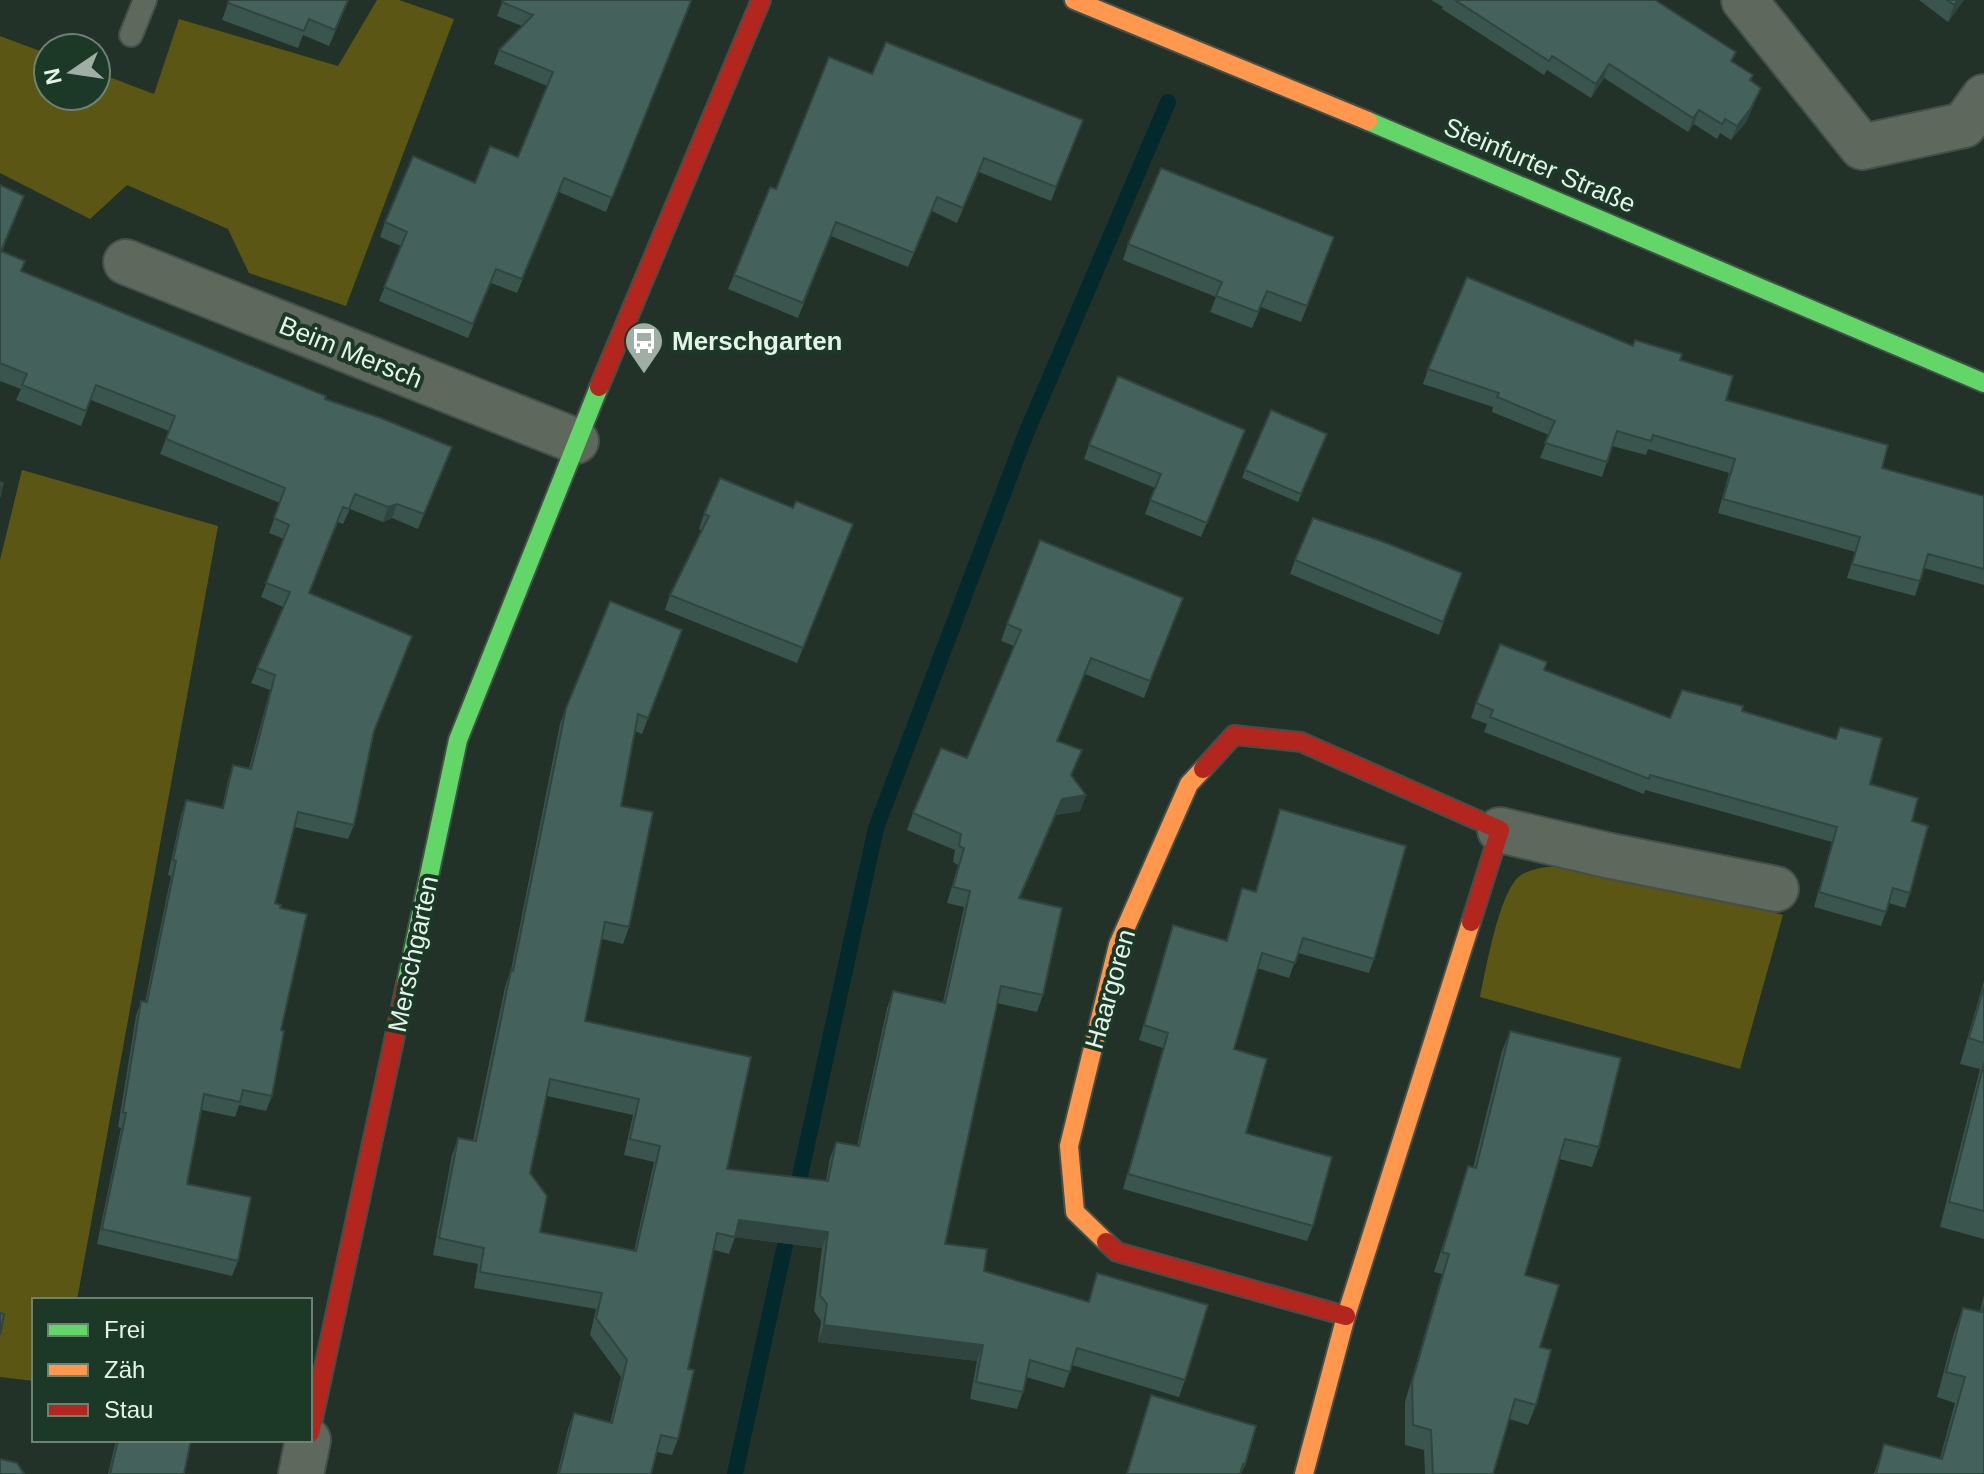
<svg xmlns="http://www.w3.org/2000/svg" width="1984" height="1474" viewBox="0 0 1984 1474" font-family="Arial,sans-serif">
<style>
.green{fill:#5c5614}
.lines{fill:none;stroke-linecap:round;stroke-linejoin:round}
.stream{stroke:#04292d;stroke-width:16}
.lane-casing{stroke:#434f48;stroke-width:26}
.street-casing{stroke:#434f48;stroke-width:48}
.fast-casing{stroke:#434f48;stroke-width:22}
.slow-casing{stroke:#434f48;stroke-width:22}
.jam-casing{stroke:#434f48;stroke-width:22}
.lane{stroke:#5f685d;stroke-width:22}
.street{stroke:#5f685d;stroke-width:44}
.fast{stroke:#63d668;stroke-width:18}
.slow{stroke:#ff974d;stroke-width:18}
.jam{stroke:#b3261e;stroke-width:18}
.wall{fill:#3a544e;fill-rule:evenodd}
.shaded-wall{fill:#304540}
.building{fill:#44625b;stroke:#304540;stroke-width:2;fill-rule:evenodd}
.labels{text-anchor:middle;stroke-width:8;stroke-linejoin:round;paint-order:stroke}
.street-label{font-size:26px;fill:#e3f3e8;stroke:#1c3827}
.poi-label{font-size:26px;font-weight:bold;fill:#e3f3e8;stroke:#1c3827;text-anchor:start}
</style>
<rect width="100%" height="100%" fill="#223228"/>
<!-- green -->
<path class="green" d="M377,0h22l55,19 -108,287 -97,-33 -21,-44 -101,-44 -37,34 -90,-46v-137l48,18v42h48v-24l58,22 25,-75 159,47z
M22,470l196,56 -141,774h-43v81l-34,-4v-817z
M1582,865l38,7 163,43 -43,154 -260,-72c6,-27 19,-107 41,-122 16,-10 43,-9 61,-10z"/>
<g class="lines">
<!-- stream -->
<path class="stream" d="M795,1199l81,-371 149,-392 143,-334
M735,1474l55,-252"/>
<!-- lane casing -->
<g class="lane-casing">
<path id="lane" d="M131,35l14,-35"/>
</g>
<!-- street casing -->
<g class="street-casing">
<path id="street" d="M1744,0l118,147 102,-22 20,-28
M126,262l450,179
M1500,830l111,26 165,33
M301,1474l7,-34"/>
</g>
<!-- fast casing -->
<g class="fast-casing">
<path id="fast" d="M1368,121l616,262
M406,984l52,-244 141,-353"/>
</g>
<!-- slow casing -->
<g class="slow-casing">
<path id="slow" d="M1074,0l294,121
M1106,1242l-31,-30 -6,-66 49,-201 71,-161 14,-15
M1304,1474l42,-158 125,-394"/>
</g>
<!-- jam casing -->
<g class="jam-casing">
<path id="jam" d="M599,387l162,-387
M1203,769l31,-34 67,7 199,88 -29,92
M1106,1242l11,10 229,64
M310,1433l96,-449"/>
</g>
<!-- lane -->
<use href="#lane" class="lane"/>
<!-- street -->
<use href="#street" class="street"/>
<!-- fast -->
<use href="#fast" class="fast"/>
<!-- slow -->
<use href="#slow" class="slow"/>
<!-- jam -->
<use href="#jam" class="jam"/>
</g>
<!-- wall -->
<path class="wall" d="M349,0l-20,46 -26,-11 -5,13 -76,-28 6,-17z
M503,0h185l-82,212 -47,-20 -42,101 -26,-10 -23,55 -89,-37 22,-55 -21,-9 5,-15 90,-39 43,-26 29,-71 -53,-22 5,-14 23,-24 -25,-10z
M1431,0h224l77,62 21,13 -2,6 4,21 -9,20 -15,18 -11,-7 -3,6 -23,-15 -6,8 -84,-54 -13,20 -44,-28 -3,5 -102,-66 1,-2z
M1919,0h45l-16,22z
M872,74l211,46 -32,81 -72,-29 -22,51 -25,-12 -24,56 -77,-31 -33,82 -70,-29 6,-14 42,-86z
M0,185l24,11 -22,56 19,19 304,128 127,48 -34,82 -26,-11 -9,4 -33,-13 -7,15 -5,-2 -29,72 65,140 -20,91 -6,14 -54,-12 -19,76 5,5 1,122 -9,66 -6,15 -27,-6 -4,12 -33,-7 -15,74 51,77 -6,15 -135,-32 24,-116 -3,-1 18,-111 5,-15 4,1 26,-126 -3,-1 13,-60 5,-15 36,8 6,-28 5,-15 16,3 21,-78 -19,-7 32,-76 -22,-10 23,-58 -15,-6 11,-30 -120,-49 9,-23 -78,-31 -10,26 -65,-26 5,-11 -21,-8z
M1334,237l-33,85 -40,-15 -9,21 -42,-16 6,-15 -93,-37 5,-16z
M1633,346l47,14 46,40 156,68 102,28v89l-60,-17 -9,28 -68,-18 8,-26 -137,-39 11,-40 -81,-24 -2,6 -34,-9 -10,31 -62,-19 9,-23 -57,-23 1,-5 -70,-23 5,-15z
M1324,442l-26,60 -56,-24 3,-8z
M1240,444l-39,93 -56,-23 10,-26 -71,-29 5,-14z
M793,508l60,16 -56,139 -132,-53 5,-15 32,-64 -3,-2 5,-15z
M1295,560l167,13 -23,62 -149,-61z
M1183,598l-39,100 -59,-24 -28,67 15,35 14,19 -6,16 -24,4 -36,83 23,97 -6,17 -40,-9 -52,241 39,27 104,31 9,-29 88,107 -6,17 -107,-32 -8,23 -38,-11 -3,15 -6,17 -47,-10 7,-38 -159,-19 3,-21 -7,-10 8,-63 -87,-11 -6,17 -15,-4 -26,119 -10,70 -6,16 -15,-3 -6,22h-94l11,-45 6,-16 36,10 11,-46 -31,-42 6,-26 -122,-21 4,-24 -45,-9 19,-100 6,-17 15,3 32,-154 6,-17 49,-246 6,-16 116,-78 -40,104 -7,-3 -14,75 8,121 -6,17 -21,-5 -17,82 142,148 99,12 4,-23 6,-16 21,4 30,-138 6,-17 50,11 21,-95 -17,-4 11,-38 -5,-3 2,-12 -48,-20 6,-17 54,-55 47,-112 -13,-5 6,-17zM547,1096l86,19 -9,40 30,7 -20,89 -94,-19 -10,-59z
M1544,670l126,48 72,-7 94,28 4,-12 30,57 42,37 -2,72 -5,15 -16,-5 -8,23 -67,-19 18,-65 -187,-52 -1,4 -160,-62 3,-8 -16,-6 5,-15z
M1280,809l94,150 -5,14 -71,-20 -9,25 -32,-10 -23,81 12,84 67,93 -6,15 -184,-52 40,-141 -24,-8 34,-115 53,15 16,-52 13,4z
M1984,981v258l-44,-12 40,-158 -20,-5z
M1510,1031l89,116 -7,20 -33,-8 -34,116 15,72 -4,58 -8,20 -19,-6 -16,55h-68l-1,-24 -19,-5v-43l37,-128 -8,-2 34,-106 5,2 29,-117z
M1984,1295v179h-110l10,-30 56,14 15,-55 -18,-6 17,-64 9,-25 17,3z
M1151,1395l94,70 -4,9h-115z
M116,1440h75l-7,34h-76z"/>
<!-- shaded-wall -->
<path class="shaded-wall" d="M1958,0h6l-16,22 6,-17z
M1609,64l-5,14 -13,20 5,-14z
M1761,88l-15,34 -15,18 6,-14z
M1699,110l-5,14 -6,8 5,-14z
M397,504l-5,14 -9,4 5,-15z
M1086,795l-6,16 -24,4 -43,100 49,-116z
M739,1220l89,12 -6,16 -89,-11z
M824,1325l159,20 -6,16 -159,-19z"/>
<!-- building -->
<path class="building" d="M229,0h119l-13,30 -26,-11 -5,12 -76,-28z
M503,0h185l3,1 -79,197 -48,-20 -42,101 -26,-10 -23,55 -89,-37 23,-55 -22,-10 28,-66 62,27 15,-37 28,11 35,-85 -54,-22 34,-35 -31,-13z
M1455,0h200l81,52 -5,9 22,14 -3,5 11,8 -10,20 -14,18 -12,-7 -3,5 -23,-14 -6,8 -84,-54 -13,20 -44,-28 -3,5z
M1947,0h11l-4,5z
M886,42l197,78 -27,67 -72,-29 -21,50 -26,-11 -23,56 -78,-31 -33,81 -69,-28 36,-88 6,2 53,-132 43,17z
M1161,168l173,69 -27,69 -40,-15 -9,21 -42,-16 6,-14 -94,-38z
M0,185l24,11 -23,55 24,10 -4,10 305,125 -1,3 56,19 71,29 -28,67 -27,-10 -9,3 -33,-13 -6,15 -6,-2 -34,86 103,43 -38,95 -20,94 -56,-13 -23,91 6,2 -1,3 27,6 -26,116 3,1 -12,65 -29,-6 -3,12 -36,-8 -17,90 64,13 -13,64 -136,-32 24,-116 -3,-1 18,-111 6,1 29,-141 -3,-1 13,-60 37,8 10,-43 18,4 24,-94 -18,-7 33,-76 -24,-9 23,-58 -15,-7 11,-30 -119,-49 9,-23 -79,-31 -10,26 -64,-26 5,-11 -27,-11z
M1467,277l166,69 2,-6 47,14 -2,6 53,16 -7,24 162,45 -6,23 102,28v73l-56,-15 -8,27 -68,-17 8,-27 -137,-38 12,-40 -82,-24 -2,6 -34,-10 -10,31 -62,-19 10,-22 -58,-24 2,-4 -71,-24z
M1118,376l127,54 -38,93 -57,-23 11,-26 -72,-29z
M1271,410l56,24 -26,60 -56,-24z
M720,478l73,30 3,-7 57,23 -50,124 -133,-53 39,-79 -5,-2z
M0,482l3,1 -3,14z
M1313,518l71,24 78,31 -19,49 -148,-62z
M1040,540l143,58 -33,83 -59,-23 -34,83 25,9 -11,25 15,20 -24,4 -43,99 43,10 -19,87 -42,-9 -56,258 42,5 -3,22 105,31 8,-29 111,32 -23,75 -108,-32 -7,24 -40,-12 -7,32 -47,-10 7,-37 -159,-20 3,-21 -7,-9 8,-63 -89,-12 -4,17 -18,-4 -29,136 6,1 -16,69 -17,-4 -10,39h-92l15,-61 38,10 15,-63 -31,-42 6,-25 -122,-21 4,-24 -45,-10 19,-100 18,3 35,-171 2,1 53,-263 44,-107 72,29 -34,88 -10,-4 -17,92 32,6 -24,115 -24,-5 -20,99 166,36 -24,112 101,12 8,-39 23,4 34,-155 52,12 25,-112 -17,-4 11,-39 -5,-2 2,-12 -48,-21 28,-65 26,10 54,-128 -14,-6zM550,1079l89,20 -9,40 30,7 -24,105 -96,-19 7,-36 -17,-23z
M1500,644l47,18 -3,8 126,48 12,-28 61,16 -1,5 94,28 4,-12 42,11 -12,46 48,14 -6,23 16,5 -18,67 -17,-5 -7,24 -67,-20 18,-65 -187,-52 -1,4 -159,-62 3,-7 -17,-7z
M1280,809l126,37 -32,113 -71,-21 -8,25 -33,-10 -28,96 33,10 -21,74 86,24 -19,69 -185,-52 40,-141 -24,-8 29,-100 54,16 15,-53 14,4z
M1984,987v56l-15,-5z
M1510,1031l111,27 -22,89 -34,-8 -40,136 34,10 -19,62 11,3 -15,55 -21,-6 -22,75h-60l-2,-44 -18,-5 -1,-43 37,-128 -7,-2 26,-86 8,2z
M1984,1063v148l-35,-9z
M1984,1305v169h-108l8,-30 58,15 23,-82 -19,-5 17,-64 19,4z
M0,1313l4,1 -4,21z
M1151,1395l105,31 -11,39 -2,-1 -3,10h-113z
M118,1440h73l-7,34h-74z
M0,1459l17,4 7,11h-24z"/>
<!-- icons -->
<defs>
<g id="bus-pin" transform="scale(2)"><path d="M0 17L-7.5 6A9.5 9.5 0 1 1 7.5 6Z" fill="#9fafa5" stroke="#1c3827"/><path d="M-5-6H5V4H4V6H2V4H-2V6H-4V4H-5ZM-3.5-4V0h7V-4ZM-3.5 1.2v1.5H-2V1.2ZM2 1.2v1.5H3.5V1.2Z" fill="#fff"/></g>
</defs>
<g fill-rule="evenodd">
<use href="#bus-pin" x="644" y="341"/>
</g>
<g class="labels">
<!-- street labels -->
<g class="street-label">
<text transform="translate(1540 165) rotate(23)" y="9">Steinfurter Straße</text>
<text transform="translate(351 352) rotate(22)" y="9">Beim Mersch</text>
<text transform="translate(413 954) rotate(-78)" y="9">Merschgarten</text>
<text transform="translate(1110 989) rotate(-74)" y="9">Haargoren</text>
</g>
<!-- poi labels -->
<g class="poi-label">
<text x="672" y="350">Merschgarten</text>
</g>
</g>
<!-- legend -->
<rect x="32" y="1298" width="280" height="144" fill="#1c3827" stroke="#6c8374" stroke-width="2"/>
<rect x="48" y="1324" width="40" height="12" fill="#63d668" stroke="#6c8374" stroke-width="2"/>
<text x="104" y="1338" font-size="24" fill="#e3f3e8">Frei</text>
<rect x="48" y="1364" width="40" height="12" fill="#ff974d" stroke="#6c8374" stroke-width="2"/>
<text x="104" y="1378" font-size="24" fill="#e3f3e8">Zäh</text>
<rect x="48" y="1404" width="40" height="12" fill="#b3261e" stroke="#6c8374" stroke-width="2"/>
<text x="104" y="1418" font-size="24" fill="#e3f3e8">Stau</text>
<!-- north arrow -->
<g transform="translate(72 72) rotate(257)"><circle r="38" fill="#1c3827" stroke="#6c8374" stroke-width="2"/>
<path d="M0-6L14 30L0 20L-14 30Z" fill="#9fafa5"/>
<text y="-12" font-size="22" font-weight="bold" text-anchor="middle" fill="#e3f3e8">N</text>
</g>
</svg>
